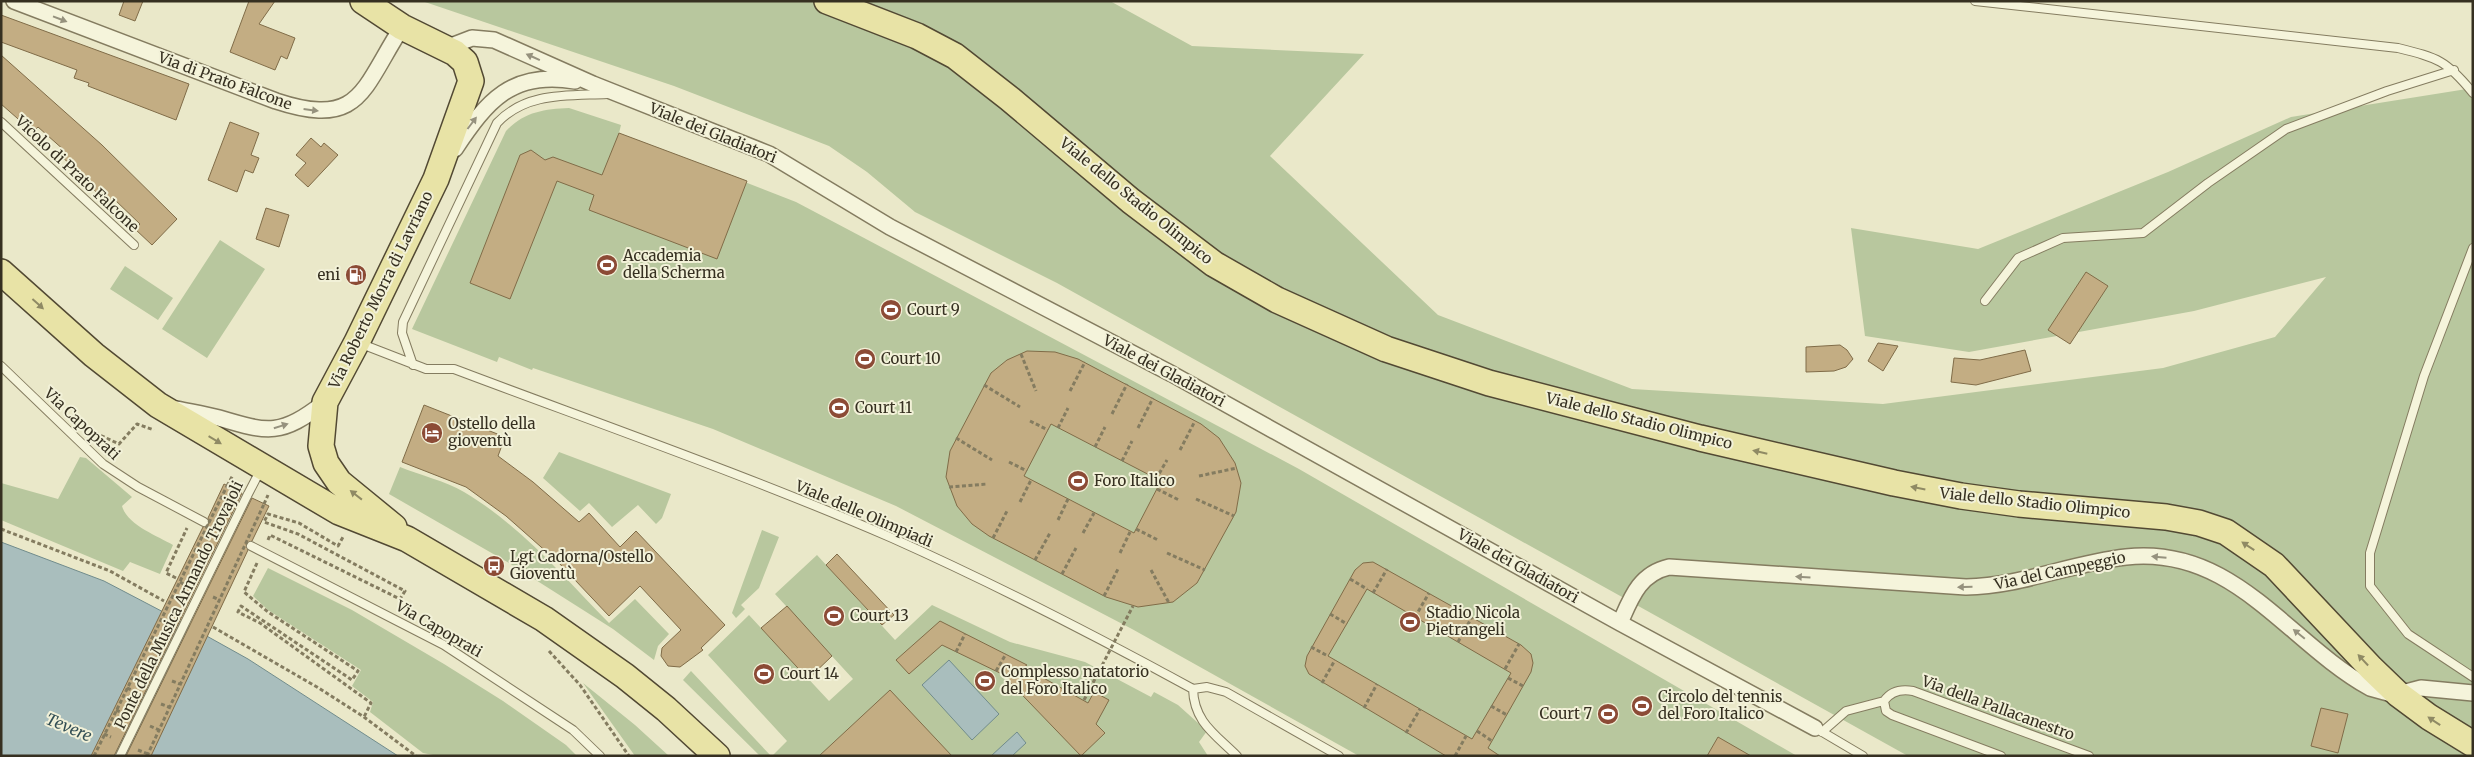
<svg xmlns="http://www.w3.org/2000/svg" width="2474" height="757" viewBox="0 0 2474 757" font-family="Merriweather,serif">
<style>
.green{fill:#b8c79e}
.water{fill:#a9bebd;stroke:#718c8c}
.building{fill:#c3ad83;stroke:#806c48;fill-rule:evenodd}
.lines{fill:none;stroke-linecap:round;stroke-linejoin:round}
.lane-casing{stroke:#847c60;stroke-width:10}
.street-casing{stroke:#847c60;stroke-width:18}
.primary-casing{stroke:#524933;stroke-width:28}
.path{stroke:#847c60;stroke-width:3;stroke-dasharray:4 2.5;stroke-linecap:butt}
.lane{stroke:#f5f4db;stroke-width:8}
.street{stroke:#f5f4db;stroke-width:15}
.primary{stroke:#e8e3a6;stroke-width:25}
.lane-bridge-casing{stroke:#847c60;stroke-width:10;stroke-linecap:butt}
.path-bridge{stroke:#847c60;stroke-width:3;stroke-dasharray:4 2.5;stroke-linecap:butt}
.lane-bridge{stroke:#f5f4db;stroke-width:8}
.oneway{fill:#96927e}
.oneway2{fill:#8f8a64}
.labels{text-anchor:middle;stroke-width:4;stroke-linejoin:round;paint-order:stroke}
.street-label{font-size:15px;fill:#363021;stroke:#f2f1d8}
.poi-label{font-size:15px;fill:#363021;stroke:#f2f1d8;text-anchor:start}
.water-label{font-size:16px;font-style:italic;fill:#324e54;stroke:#f2f1d8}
</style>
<rect width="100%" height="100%" fill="#eae8c9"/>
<!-- green -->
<path class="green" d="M422,1h688l82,45 172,8 -94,102 168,159 194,74 251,15 280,-36 112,-31 51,-60 -132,34 -225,41 -104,-16 -14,-108 127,21 190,-77 123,-55 182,-29v668h-565l-851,-473 -142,-71 -48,-40 -38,-26 -155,-60z
M569,108l52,17 -2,8 177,69 70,37 433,230 498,287h-438l-227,-127 -236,-123 -183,-77 -180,-61 -1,2 -33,-13 -2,5 -85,-33 94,-198c18,-19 38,-22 63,-23z
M220,240l45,29 -58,89 -45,-29z
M125,266l48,32 -15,22 -48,-31z
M559,452l112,42 -9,24 -6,6 -18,-19 -26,22 -23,-24 -9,8 -37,-33z
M80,457l6,1 46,39 -10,9c5,19 36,30 51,39l-13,29 -30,-12 -7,9 -122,-51v-37l57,16z
M400,467c20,8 45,14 64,25 56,33 100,85 145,131l26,-24 34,35 -11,12 -4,14 -41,-31 -104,-66 -120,-69z
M762,530l17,7 -20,51 -18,17 4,4 -9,9 -4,-5z
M817,555l78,85 37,-35 78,37 75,20 66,35 3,-5 24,13 29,26 -8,11 9,14h-436l15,-15 -79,-86 41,-40 80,86 24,-22 -78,-85z
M268,568l84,42 92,54 59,37 63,44 11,11h-139l-15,-3 -53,-41 3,-10 -21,-16 9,-16 -93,-60 -15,-14z
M691,671l80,85h-11l-77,-76z
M583,683l52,42 34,31h-34z"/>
<!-- water -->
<path class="water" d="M1,542l103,39 65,34 79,44 150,97h-397z
M949,660l50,54 -27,26 -50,-55z
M1017,732l9,11 -14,13h-21z"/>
<!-- building -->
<path class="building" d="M124,1h19l-8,20 -16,-6z
M249,1h26l-16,23 36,14 -8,21 -6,-3 -6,14 -45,-18z
M1,15l188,69 -13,36 -88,-34 1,-3 -15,-5 3,-8 -76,-28z
M1,55l101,90 75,74 -25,26 -17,-16 5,-5 -26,-25 -5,5 -16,-15 2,-2 -34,-31 4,-5 -27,-24 -5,5 -32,-28z
M230,122l29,11 -8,22 8,3 -6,15 -8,-3 -8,22 -29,-12z
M619,133l128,48 -30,78 -128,-49 5,-15 -37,-14 -47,118 -40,-16 50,-128 11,-5 14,10 8,-3 49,18z
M311,138l10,9 3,-4 14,12 -30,32 -13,-12 11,-12 -10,-8z
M266,208l23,7 -10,32 -23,-8z
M2086,272l22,14 -38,58 -22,-14z
M1878,343l20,3 -15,25 -15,-10z
M1840,345l7,5 6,9 -7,8 -12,4 -28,1v-25z
M2025,350l6,21 -55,14 -25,-3 3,-24 26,2z
M1027,351l28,1 23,7 123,65 18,14 16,25 6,20 -5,29 -39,71 -24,19 -35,5 -32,-10 -117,-61 -17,-12 -15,-18 -11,-29 4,-26 41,-78 16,-13zM1051,424l110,57 -27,52 -110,-57z
M424,405l81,32 -7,19 35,26 46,40 10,-9 31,34 16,-16 89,94 -24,23 2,2 -23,17 -12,-1 -7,-10 1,-8 19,-18 -41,-44 -31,30 -51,-54 -52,-46 -40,-29 -64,-25z
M224,484l18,9 -128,263h-23l112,-229 6,-3 -1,-6z
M252,498l17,8 -17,35 -6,3 2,6 -97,206h-25z
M837,554l57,61 -12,10 -56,-60z
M1373,562l148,83 10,9 2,9 -2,9 -43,76 12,8h-54l-137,-82 -4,-8 2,-10 48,-86 8,-7zM1367,589l144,84 -39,66 -144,-83z
M787,606l45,50 -24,23 -47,-51z
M940,621l87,44 -3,2 64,36 6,-11 15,8 -13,24 9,9 -24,23 -79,-82 -60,-29 -33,29 -13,-14z
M890,690l62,66h-133z
M2321,708l27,6 -10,39 -27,-7z
M1718,737l33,19h-44z"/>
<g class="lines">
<!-- lane casing -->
<g class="lane-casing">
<path id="lane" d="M1975,1l423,47c40,10 48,12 75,45
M1,122l133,123
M2473,248l-49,128 -54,177v33l38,48 65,43
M1985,301l33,-43 45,-20 80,-5 65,-50 78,-54 101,-38 67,-21
M359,343l67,26h28c146,55 295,107 438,169 103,46 202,97 301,151l14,-2 19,5 113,64
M413,365l-11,-32 1,-11 94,-199c29,-31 70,-27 110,-29
M1,366l102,98 35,23 66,35
M247,496l14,-27
M251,546l193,99 129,85 27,26
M1193,689c1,33 22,45 44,67
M1819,730l44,26
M1822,732l24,-21 38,-10
M2001,756l-109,-41 -6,-4 -2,-10c7,-10 18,-12 29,-10l176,65"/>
</g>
<!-- street casing -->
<g class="street-casing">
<path id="street" d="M14,1l262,100c85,28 86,-12 126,-74
M446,48l26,-10 22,2 99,44 176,70 121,73 282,147 448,249 195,105
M455,149c32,-48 57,-79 120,-68
M177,409c14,3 28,5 42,9 50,15 62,18 106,-16
M1620,623c11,-25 19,-49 49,-56l297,20c56,-1 105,-24 160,-30 108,-12 161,85 244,131l18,5 10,1 23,-6 52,5"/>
</g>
<!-- primary casing -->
<g class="primary-casing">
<path id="primary" d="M363,1l39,26 53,26 10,9 6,19 -35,98 -79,163 -32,60 -4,44 5,17 13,19 55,45
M827,1l90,35 38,20 55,43 121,102 83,63 63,36 109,49 103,34 211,55 194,45 67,13 58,8 147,13 33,6 27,9 48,33 97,103 27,26 31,23 44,27
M1,272l93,83 64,50 181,107 68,27 137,80 81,57 41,33 51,47"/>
</g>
<!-- path -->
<path class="path" d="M1021,354l15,37
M984,385l36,22
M1070,391l15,-29
M1112,414l15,-30
M1030,421l18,9
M1058,428l10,-20
M1138,428l15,-30
M89,430l30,14 18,-20 17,6
M956,438l36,22
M1095,447l10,-20
M1180,450l15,-29
M1122,461l10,-20
M1009,462l18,9
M1199,476l38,-8
M1156,479l11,-19
M227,486l6,-11
M949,487l38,-3
M1157,489l22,11
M1196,499l38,17
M1020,502l11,-22
M264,504l4,-9
M1058,520l10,-21
M1,529l109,42 54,30
M1136,529l22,11
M1083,533l11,-20
M993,538l14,-27
M268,540l2,-5 130,64 5,-8 -107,-57 -34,-12 4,-8 31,9 39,23 5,-9
M1120,553l10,-21
M1167,553l38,17
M1035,560l15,-27
M257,563l-13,29 24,20 90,59 -6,9 -111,-74 -3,6 22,11 111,80 -7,14
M1151,570l18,33
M1062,574l14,-26
M176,578l-10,-5 21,-45
M1350,579l17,10
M180,582l5,3
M1373,593l14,-24
M1104,596l14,-27
M213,597l7,3
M1330,614l17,10
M1415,617l14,-24
M213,627l104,60 47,30 52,39
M1458,642l14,-25
M1311,647l17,9
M549,651l31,34 49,71
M956,652l9,-18
M138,665l7,3
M1505,669l14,-25
M996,671l10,-17
M1508,678l15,8
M172,681l8,3
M1322,683l13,-23
M127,688l7,3
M161,704l8,3
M1491,706l16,9
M1364,708l13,-24
M116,710l7,3
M150,726l9,4
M1477,731l15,10
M1406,733l14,-24
M104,734l7,3
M138,750l10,4
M94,755l1,1
M1455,756l11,-20"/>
<!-- lane -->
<use href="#lane" class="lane"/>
<!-- street -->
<use href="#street" class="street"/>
<!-- primary -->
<use href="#primary" class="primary"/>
<!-- lane-bridge casing -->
<g class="lane-bridge-casing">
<path id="lane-bridge" d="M120,756l127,-260"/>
</g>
<!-- path-bridge -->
<path class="path-bridge" d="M1084,700l49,-94
M94,756l133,-270
M147,756l117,-252"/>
<!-- lane-bridge -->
<use href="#lane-bridge" class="lane-bridge"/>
</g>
<!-- one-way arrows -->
<defs><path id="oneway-solid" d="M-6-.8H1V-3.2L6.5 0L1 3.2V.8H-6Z" transform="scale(1.25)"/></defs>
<g class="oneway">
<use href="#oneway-solid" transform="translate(60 19) rotate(21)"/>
<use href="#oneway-solid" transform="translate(533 57) rotate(-156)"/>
<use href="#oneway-solid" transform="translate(311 110) rotate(7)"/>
<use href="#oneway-solid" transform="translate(472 123) rotate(-53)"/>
<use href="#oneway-solid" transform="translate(281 426) rotate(-17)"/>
<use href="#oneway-solid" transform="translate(2159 557) rotate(-175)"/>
<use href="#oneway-solid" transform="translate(1803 577) rotate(-176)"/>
<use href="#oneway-solid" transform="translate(1965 587) rotate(179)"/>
<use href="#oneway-solid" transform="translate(2299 634) rotate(-141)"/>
</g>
<g class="oneway2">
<use href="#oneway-solid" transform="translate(38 304) rotate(42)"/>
<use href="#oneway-solid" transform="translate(215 440) rotate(31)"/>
<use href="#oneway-solid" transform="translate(1760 452) rotate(-167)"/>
<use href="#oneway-solid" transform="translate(1918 488) rotate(-169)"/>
<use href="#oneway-solid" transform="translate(356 495) rotate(-142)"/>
<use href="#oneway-solid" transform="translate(2248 546) rotate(-147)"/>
<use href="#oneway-solid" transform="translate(2363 660) rotate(-133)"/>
<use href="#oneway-solid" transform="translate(2434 721) rotate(-146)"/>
</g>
<!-- icons -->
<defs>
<g id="stadium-disc" transform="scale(1.125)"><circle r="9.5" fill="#8c4b36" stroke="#f2f1d8"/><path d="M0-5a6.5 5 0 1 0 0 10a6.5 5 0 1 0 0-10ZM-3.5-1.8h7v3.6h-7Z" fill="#fff"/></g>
<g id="fuel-disc" transform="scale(1.125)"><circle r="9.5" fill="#8c4b36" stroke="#f2f1d8"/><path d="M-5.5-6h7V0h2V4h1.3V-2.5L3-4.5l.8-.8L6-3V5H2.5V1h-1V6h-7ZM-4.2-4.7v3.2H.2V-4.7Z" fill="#fff"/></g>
<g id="hotel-disc" transform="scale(1.125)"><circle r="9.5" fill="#8c4b36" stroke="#f2f1d8"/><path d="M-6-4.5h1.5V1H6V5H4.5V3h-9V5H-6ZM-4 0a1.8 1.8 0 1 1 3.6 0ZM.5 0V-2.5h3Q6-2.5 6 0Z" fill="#fff"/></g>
<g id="bus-disc" transform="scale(1.125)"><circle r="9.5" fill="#8c4b36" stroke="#f2f1d8"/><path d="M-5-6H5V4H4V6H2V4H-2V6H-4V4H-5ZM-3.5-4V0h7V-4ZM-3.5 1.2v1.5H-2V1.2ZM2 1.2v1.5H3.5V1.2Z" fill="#fff"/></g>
</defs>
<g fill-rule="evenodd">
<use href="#stadium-disc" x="607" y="265"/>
<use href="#fuel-disc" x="356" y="275"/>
<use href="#stadium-disc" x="891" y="310"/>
<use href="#stadium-disc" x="865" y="359"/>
<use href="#stadium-disc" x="839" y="408"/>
<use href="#hotel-disc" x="432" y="433"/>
<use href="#stadium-disc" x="1078" y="481"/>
<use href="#bus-disc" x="494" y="566"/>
<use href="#stadium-disc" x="834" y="616"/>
<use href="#stadium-disc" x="1410" y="622"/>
<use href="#stadium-disc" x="764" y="674"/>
<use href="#stadium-disc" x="985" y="681"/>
<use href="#stadium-disc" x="1642" y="706"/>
<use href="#stadium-disc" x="1608" y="714"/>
</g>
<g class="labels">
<!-- street labels -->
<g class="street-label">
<text transform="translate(225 81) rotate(20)" y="5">Via di Prato Falcone</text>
<text transform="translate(713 133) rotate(22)" y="5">Viale dei Gladiatori</text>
<text transform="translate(77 174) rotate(43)" y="5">Vicolo di Prato Falcone</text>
<text transform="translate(1136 201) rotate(39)" y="5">Viale dello Stadio Olimpico</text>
<text transform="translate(381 290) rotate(-64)" y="5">Via Roberto Morra di Lavriano</text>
<text transform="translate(1164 371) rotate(28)" y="5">Viale dei Gladiatori</text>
<text transform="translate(1639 421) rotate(14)" y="5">Viale dello Stadio Olimpico</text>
<text transform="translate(82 424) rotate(43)" y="5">Via Capoprati</text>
<text transform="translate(2035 503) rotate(6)" y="5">Viale dello Stadio Olimpico</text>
<text transform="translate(864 514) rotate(23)" y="5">Viale delle Olimpiadi</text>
<text transform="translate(1518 566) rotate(29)" y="5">Viale dei Gladiatori</text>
<text transform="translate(2060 571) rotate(-12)" y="5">Via del Campeggio</text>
<text transform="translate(179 605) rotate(-64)" y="5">Ponte della Musica Armando Trovajoli</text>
<text transform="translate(439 629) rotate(30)" y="5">Via Capoprati</text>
<text transform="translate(1998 708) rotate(20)" y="5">Via della Pallacanestro</text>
</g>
<!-- poi labels -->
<g class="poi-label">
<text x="623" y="261">Accademia<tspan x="623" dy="17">della Scherma</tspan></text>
<text x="340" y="280" text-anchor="end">eni</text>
<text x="907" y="315">Court 9</text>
<text x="881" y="364">Court 10</text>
<text x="855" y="413">Court 11</text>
<text x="448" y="429">Ostello della<tspan x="448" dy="17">gioventù</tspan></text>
<text x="1094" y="486">Foro Italico</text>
<text x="510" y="562">Lgt Cadorna/Ostello<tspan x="510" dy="17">Gioventù</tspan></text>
<text x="1426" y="618">Stadio Nicola<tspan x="1426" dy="17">Pietrangeli</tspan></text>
<text x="850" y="621">Court 13</text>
<text x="1001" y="677">Complesso natatorio<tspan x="1001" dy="17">del Foro Italico</tspan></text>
<text x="780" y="679">Court 14</text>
<text x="1658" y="702">Circolo del tennis<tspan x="1658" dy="17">del Foro Italico</tspan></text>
<text x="1592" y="719" text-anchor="end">Court 7</text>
</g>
<!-- water labels -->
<g class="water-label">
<text transform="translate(69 727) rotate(23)" y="6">Tevere</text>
</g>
</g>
<!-- border -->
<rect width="2474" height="757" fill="none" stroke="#363021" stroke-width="5"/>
</svg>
